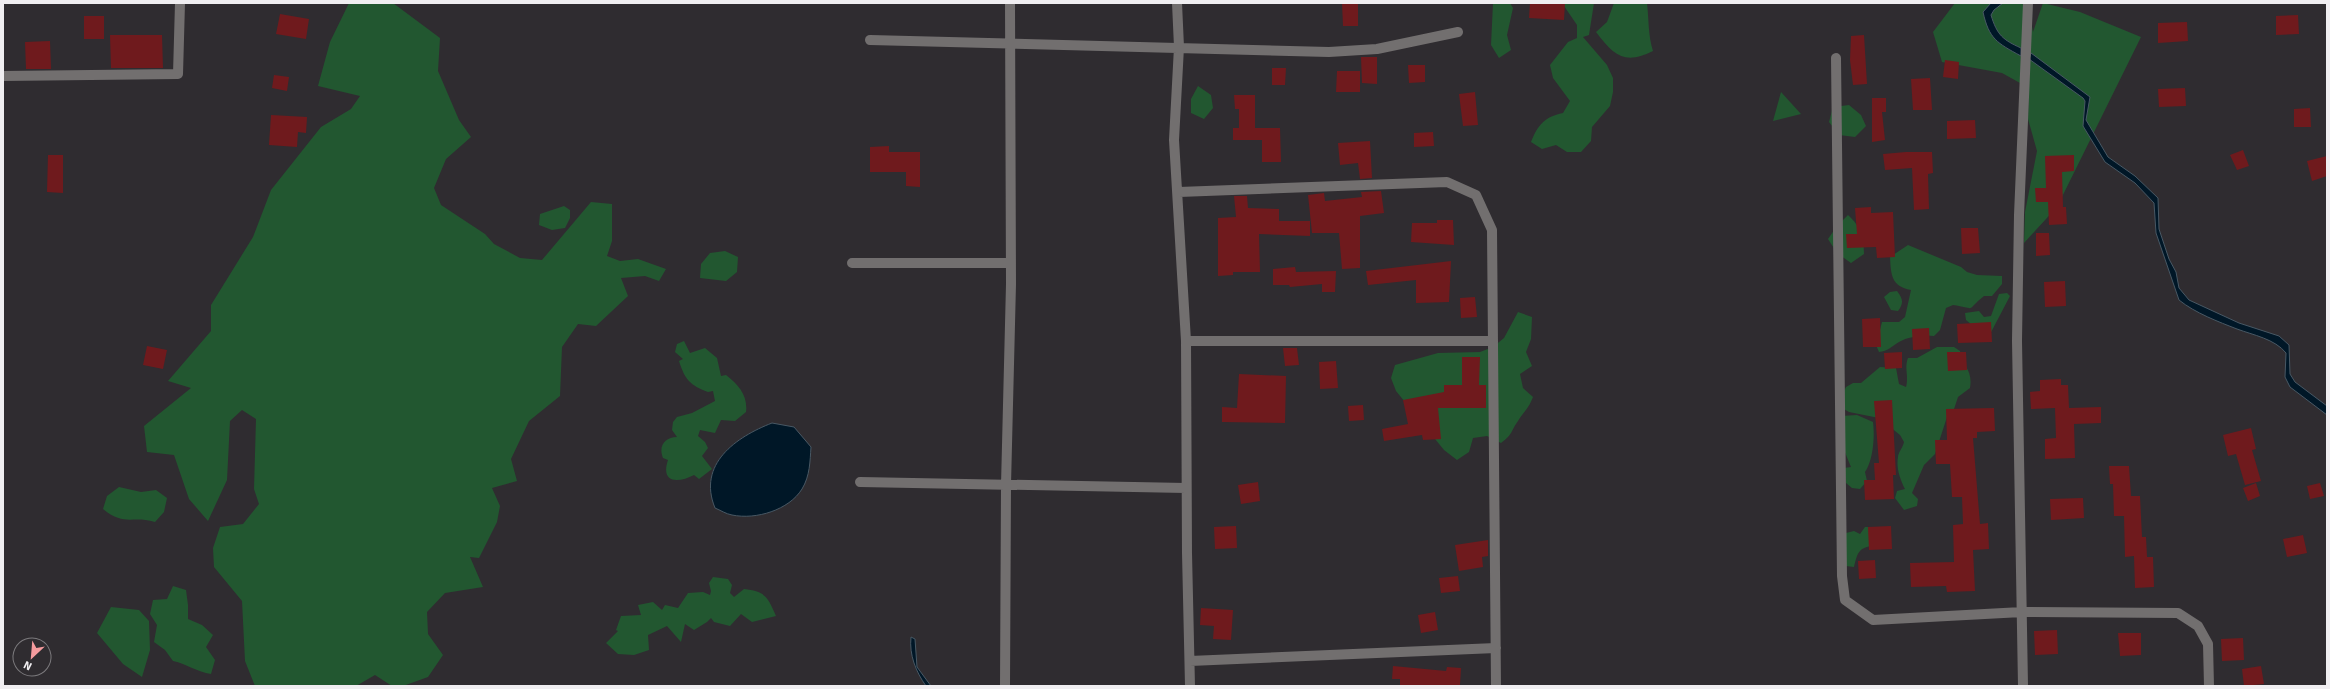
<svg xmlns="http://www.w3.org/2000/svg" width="2330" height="689" viewBox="0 0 2330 689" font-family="Signika,sans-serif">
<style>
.green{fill:#225730}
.water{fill:#001727;stroke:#485864}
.building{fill:#6f1a1d}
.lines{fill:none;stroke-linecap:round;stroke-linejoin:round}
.street{stroke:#726f6f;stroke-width:10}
</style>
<rect width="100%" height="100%" fill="#2f2c30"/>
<!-- green -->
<path class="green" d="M349,3h44l47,35 -2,33 21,49 12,17 -25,22 -12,29 7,17 44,29 9,10 26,14 22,2 49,-58 21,2v37l-5,15 13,5 18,-2 28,10 -7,12 -14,-5 -24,2 7,18 -32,30 -18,-2 -16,23 -2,49 -31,25 -18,38 6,22 -25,7 8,18 -3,16 -18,36 -9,-1 13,30 -38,6 -18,19 1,22 15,21 -15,22 -25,9h-11l-17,-11 -19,11h-101l-10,-25 -3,-60 -28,-34 -1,-19 7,-21 23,-3 16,-20 -5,-15 2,-70 -14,-9 -12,11 -3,59 -19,41 -19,-22 -15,-44 -27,-3 -3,-26 47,-38 -23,-7 43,-50v-26l42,-68 18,-47 50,-63 30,-18 9,-13 -42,-10 12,-44z
M1493,3h17l3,5 -6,27 4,15 -12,8 -8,-13z
M1562,3h32l-5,32 -6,2 24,28 6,13v14l-3,14 -18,21 -1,14 -10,11h-14l-11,-7 -14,4 -11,-7c7,-17 13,-25 32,-29l7,-12 -17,-23 -3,-13 18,-23 9,-4v-13z
M1614,3h33c2,17 1,32 6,48 -28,14 -39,5 -57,-19l11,-10z
M1955,3h73l5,29 10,-29 37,9 61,25 -84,170 -33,36 1,-31 12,-61 -9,-32 1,-31 -27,-15 -60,-11 -9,-30z
M1198,86l13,9 2,13 -9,11 -13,-6v-14z
M1781,92l20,22 -28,7z
M1849,105l12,10 5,11 -11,11 -16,-2 -10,-13 4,-15z
M564,206l6,4v8l-5,10 -13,2 -13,-5 1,-11z
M1848,215c13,12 16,21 16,39l-13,9 -14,-10 -9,-14 9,-13z
M1908,245l53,22 6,5 10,3 25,1v8l-10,12h-8c-20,16 -5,13 -31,9l-7,3 -6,22 -6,6c-11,-1 -25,0 -35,6 -8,5 -11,9 -20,10l-3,-7 6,-23h17l6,-5 6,-27c-20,-4 -20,-15 -21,-33z
M725,251l13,6 -1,15 -11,9 -26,-3 1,-14 9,-11z
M1897,291c6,8 7,12 1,20l-7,-1 -7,-13 6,-5z
M2007,293l3,3 -22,42 -22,-18 -1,-7 14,-2 5,6 7,-1 8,-22z
M1518,312l14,5 -1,22 -5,13 6,14 -12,8 3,14 10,9c-5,13 -9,14 -15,24 -8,11 -4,12 -17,22l-14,-7 -14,2 -4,14 -12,8 -13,-10 -48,-59 -5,-13 4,-13 43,-12 42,-1 13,-5 11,-9z
M684,341l6,12 15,-5 12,10 4,18 5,-1c13,10 22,21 20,37l-11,9 -14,-1 -6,13 -15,-3 -2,6 7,6 3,6 -6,8 10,13 -13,10 -5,-4c-15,8 -34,9 -26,-15l-5,-2c-5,-12 2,-21 14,-21l-5,-7 1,-8 4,-5 15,-4 23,-12 -2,-10 -5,1c-18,-7 -23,-12 -29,-31l4,-2 -8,-7 2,-8z
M1937,347h17l6,4c3,16 13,19 10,37l-12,9 -5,15 -6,5 -12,37 -11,11 -12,28 6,6 -1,7 -13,4 -9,-12 2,-7 8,-2c-5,-10 -9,-21 -7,-32 0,-4 5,-10 6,-15l-4,-7 -21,-17 -30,-6 -7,-4 -3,-6 7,-15 7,-4h8l19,-16 16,1 3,16 7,3c3,-11 -2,-19 2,-29h9z
M1857,415l16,7c2,15 0,39 -8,50l2,9 -7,8 -8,-1 -6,-5 -2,-15 7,-1 -7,-17 -3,-34z
M119,487l22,5 15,-2 11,8 -3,14 -9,10c-23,-7 -30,5 -52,-13l4,-13z
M1865,527h8l-2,19c-13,2 -14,9 -17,21l-8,-1v-33l8,-2 6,3z
M713,577l15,2 4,6 -2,8 4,4 10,-8c21,2 24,8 32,27l-24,6 -11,-8 -11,12 -16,-4 -3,-4 -4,4 -13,8 -9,-6 -4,18 -14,-16 -19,9 1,15 -15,5 -16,-1 -12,-11 12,-12 -2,-1 5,-14 20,-1 -3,-10 15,-3 9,8 3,-5 13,3 10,-15 15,-1 7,3 1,-4 -2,-8z
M173,586l13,4 2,15v14l14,6 11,10 -7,12 9,13 -4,14c-14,-2 -24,-10 -38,-13l-8,-11 -11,-8 3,-17 -7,-11 3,-14 14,-1z
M111,607l28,3 10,11 1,29 -8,27 -19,-13 -26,-31z"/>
<!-- water -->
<path class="water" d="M1991,3h12l-9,7 -3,5c6,20 12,25 30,33v8c-24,-13 -32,-17 -38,-44z
M2031,53l59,44 -4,23 22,37 27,19 23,22 1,31 10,30 7,13 3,16 10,12 50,23 40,13 10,9 1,29 5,8 32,24v9l-37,-28 -5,-10 1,-24c-11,-14 -33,-18 -49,-24 -18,-7 -42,-16 -58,-29l-23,-67 -2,-30 -19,-20 -30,-21 -22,-36 2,-25 -2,-3 -54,-39z
M772,423l22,4 17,20c-1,14 -1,29 -9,42 -13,21 -46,31 -70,26 -6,-1 -12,-5 -17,-7 -18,-44 21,-71 57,-85z
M911,637l4,2 2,28 14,19h-5c-10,-14 -17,-31 -15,-49z"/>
<!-- building -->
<path class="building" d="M1342,3h16v23h-15z
M1530,3h35l-1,17 -35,-2z
M280,14l29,5 -3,20 -30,-5z
M2298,15l1,19 -23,1v-19z
M84,16h20v23h-20z
M2187,22l1,19 -30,2v-20z
M110,35h52l1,33h-52z
M1864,35l3,49 -14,1 -3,-25 1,-24z
M50,41l1,28h-25l-1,-27z
M1361,57h16v27l-15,-1z
M1945,60l14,2 -1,17 -15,-2z
M1408,65h17v17l-16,1z
M1272,68h14l-1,17h-13z
M1337,71h23v21h-24z
M274,75l15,2 -2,14 -15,-3z
M1930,78l2,32h-19l-2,-31z
M2185,88l1,18 -27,1 -1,-18z
M1475,92l3,33 -15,1 -4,-32z
M1234,95h21v33h25l1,34h-19v-22h-29v-12h6v-19h-4z
M1872,98h14v14h-4l3,28 -13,2z
M2310,108l1,19h-17v-18z
M271,115l36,2 -1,16 -8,-1 -1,15 -28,-2z
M1975,120l1,18 -29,1v-18z
M1433,132l1,14 -20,1v-14z
M1370,141l2,37 -12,1 -2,-16 -18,2 -2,-22z
M889,146v6h31v35l-14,-1v-14h-36v-25z
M2243,150l6,16 -12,4 -7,-15z
M1906,152h26l1,21 -5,1 1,35 -15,1 -2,-42 -27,2 -2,-16z
M48,155h15v38l-16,-1z
M2074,155v16l-12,1 1,35h3l1,17 -18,1 -1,-23h-12l-1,-14h11l-1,-32z
M2327,156v20l-15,5 -5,-20z
M1381,191l3,22 -24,3v52l-18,1 -3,-36h-27l-4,-38 16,-2 1,8 37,-4 -1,-5z
M1234,196h13l1,12 31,1v12h31v15l-51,-2 1,38h-27v3l-15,1v-58l18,-1z
M1871,207v6l22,-1 2,45 -18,1 -1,-11 -29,1 -1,-14h11l-2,-26z
M1437,220h16l1,25 -43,-3 1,-19h25z
M1961,228h17l2,25 -18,1z
M2036,233h13l1,22 -14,1z
M1451,261l-2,41 -33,1v-23l-48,5 -2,-14z
M1295,267l1,5 40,-1 -1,21h-13v-8l-32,3 -1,-2h-16v-16z
M2065,281l1,25 -21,1 -1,-25z
M1475,297l2,20 -16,1 -1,-20z
M1880,318l1,29h-18l-1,-28z
M1991,322l1,20 -34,1 -1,-19z
M1929,328l1,21 -17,1 -1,-21z
M147,346l20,4 -4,19 -20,-4z
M1283,348h14l2,17 -14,1z
M1902,352v16l-17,1 -1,-16z
M1947,352h19l1,18 -19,1z
M1462,357h18l-1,28h7v23h-48l3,31 -18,1 -1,-5 -38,6 -2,-12 26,-5 -5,-24 41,-8v-7h18z
M1336,361l2,27 -18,1 -1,-27z
M1239,374l47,2 -1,47 -63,-1v-15l15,1z
M2061,379v6h7l1,23 32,-1v16l-27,1 1,34 -30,1v-20l11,-1 -1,-30 -24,1 -1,-17 10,-1v-11z
M1892,400l4,75h-3l1,24 -29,1 -1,-20h11l-1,-17h5l-5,-62z
M1363,405l1,15 -15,1 -1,-15z
M1994,408l1,23 -18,1v6h-4l7,86 8,-1 1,26 -16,1 2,41 -28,1 -1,-6 -35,1 -1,-24 44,-1 -1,-37 10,-1 -1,-27h-10l-2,-33h-14l-1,-24h12l-1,-31z
M2251,428l5,21 -4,1 9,31 -16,4 -9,-31 -8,2 -5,-21z
M2109,466h20l2,30h9l2,41h4l1,20h6l1,30 -19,1 -1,-32 -9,1 -1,-41h-10l-1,-32h-3z
M1258,482l2,19 -19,3 -3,-19z
M2256,483l4,13 -12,5 -5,-13z
M2320,483l4,13 -14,3 -3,-13z
M2083,498l1,20 -33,2 -1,-21z
M1236,526l1,22 -22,1 -1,-22z
M1891,526l1,23 -23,1 -1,-23z
M2303,535l4,18 -20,4 -4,-18z
M1488,540v16l-6,1 1,10 -24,4 -4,-26z
M1875,560l1,18 -17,1 -1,-18z
M1458,576l2,15 -19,2 -2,-15z
M1201,608l32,2 -2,30 -18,-1 1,-13 -14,-1z
M1435,612l3,18 -17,3 -3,-18z
M2057,630l1,24 -23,1 -1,-24z
M2118,633h23v22l-21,1z
M2243,638l1,22 -22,1 -1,-22z
M1393,666l53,5 1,-4 14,1 -1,17 -60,1v-7h-8z
M2261,666l3,18 -20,2 -2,-17z"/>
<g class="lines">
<!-- street -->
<path class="street" d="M1177,3l2,44 -5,93 12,201 1,212 3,133
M870,40l459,12 48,-3 81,-17
M1836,58l6,518 3,24 28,20 149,-8 156,1 20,13 10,18 1,42
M3,76l175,-2 2,-71
M1179,192l268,-10 29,13 16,35 4,456
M852,263h159
M1186,341h307
M860,482l326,6
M1190,661l306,-13
M1005,686l1,-201 5,-201 -1,-281
M2023,686l-6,-345 2,-126 9,-212"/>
</g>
<!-- border -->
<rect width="2330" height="689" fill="none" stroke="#f0eef1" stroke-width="8"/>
<!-- north arrow -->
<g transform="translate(32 657) rotate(206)"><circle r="19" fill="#2f2c30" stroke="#7c7a7d"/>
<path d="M0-3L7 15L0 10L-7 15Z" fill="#f59b9e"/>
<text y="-6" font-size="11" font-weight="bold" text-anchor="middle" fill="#f0eef1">N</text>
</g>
</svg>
